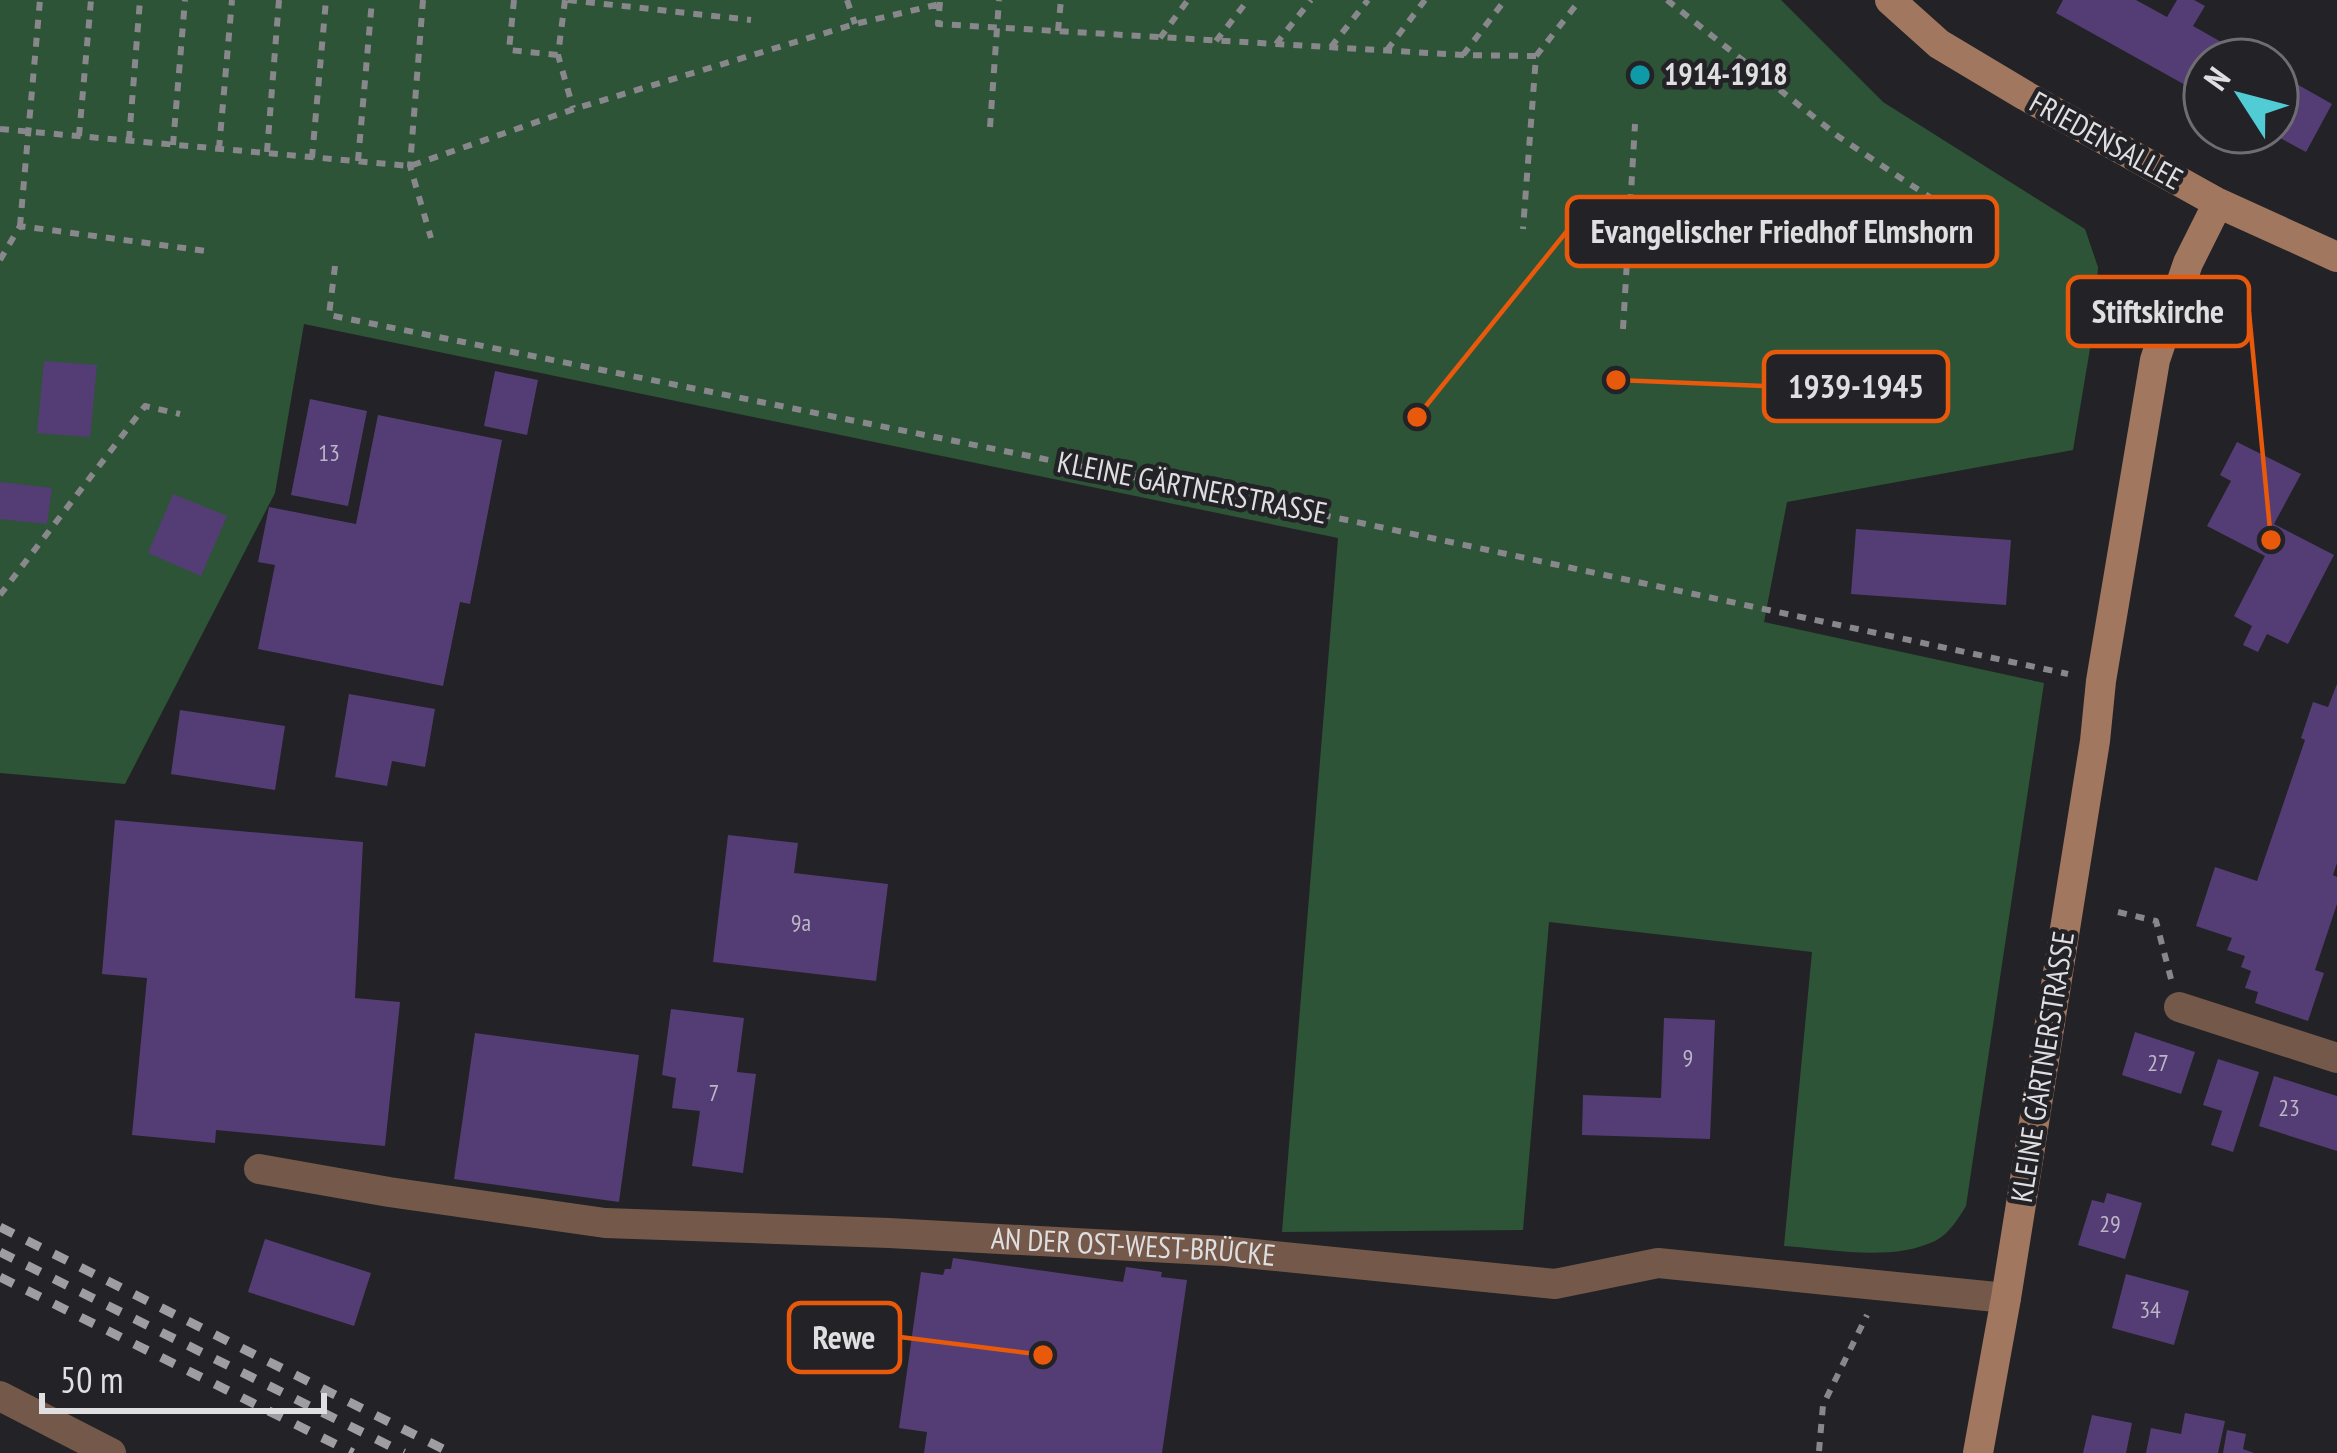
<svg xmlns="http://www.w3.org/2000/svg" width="2337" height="1453" viewBox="0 0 2337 1453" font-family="'PT Sans Narrow',sans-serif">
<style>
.green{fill:#2d5436}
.building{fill:#543d75}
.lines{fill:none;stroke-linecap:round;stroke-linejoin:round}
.path{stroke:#88878b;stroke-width:6;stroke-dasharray:9 9;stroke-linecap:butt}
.street{stroke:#74594a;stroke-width:30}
.secondary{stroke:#a2775f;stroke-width:30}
.rail{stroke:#9e9da1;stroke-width:9;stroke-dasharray:15 15;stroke-linecap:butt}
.culture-dot{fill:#0f9aa8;stroke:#232226;stroke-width:4.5}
.labels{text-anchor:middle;stroke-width:9;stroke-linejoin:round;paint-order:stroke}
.number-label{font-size:24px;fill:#bcb6c6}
.poi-label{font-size:30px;font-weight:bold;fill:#dfdee1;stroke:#232226;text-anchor:start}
.street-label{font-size:30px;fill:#dfdee1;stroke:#232226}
.leader{fill:none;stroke:#e8590c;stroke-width:4.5}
.callout-dot{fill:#e8590c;stroke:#232226;stroke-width:4.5}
.callout{fill:#232226;stroke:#e8590c;stroke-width:4.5}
.callout-label{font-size:33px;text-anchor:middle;font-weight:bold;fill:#dfdee1}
</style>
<rect width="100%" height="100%" fill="#232226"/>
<!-- green -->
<path class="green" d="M0,0h1781l102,102 202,127 13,38 -3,52 -22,131 -286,52 -23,120 280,61 -78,523c-8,13 -17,28 -31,35 -44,21 -104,8 -151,5l28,-294 -263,-30 -26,308 -241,2 56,-694 -1034,-214 -29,169 -150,291 -125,-11z"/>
<!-- building -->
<path class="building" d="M2063,0h73l31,17 10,-17h17l11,6 -12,20 60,34h-48v36l-149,-83z
M2277,73l55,31 -26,48 -37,-20h8z
M44,361l53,4 -7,72 -53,-4z
M495,371l43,9 -11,55 -43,-9z
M310,399l57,12 -19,95 -57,-11z
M378,415l124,25 -32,164 -10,-2 -17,84 -185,-37 17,-84 -17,-3 11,-55 87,17z
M2237,442l64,32 -27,50 60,31 -46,89 -21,-10 -9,18 -15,-7 9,-19 -18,-10 31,-60 -58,-30 24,-45 -11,-6z
M0,482l52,6 -5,36 -47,-5z
M173,494l54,22 -26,60 -53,-23z
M1856,529l155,11 -5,65 -155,-11z
M2337,684v179l-4,12 4,2v27l-22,66 9,3 -16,48 -53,-18 3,-11 -13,-4 6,-17 -10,-4 4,-11 -18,-6 5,-12 -36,-12 19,-59 42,14 48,-141 -4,-2 12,-36 15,5z
M349,694l86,15 -10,58 -33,-6 -5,25 -52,-9z
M180,710l105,16 -10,64 -104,-16z
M115,820l248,22 -8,156 45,4 -15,144 -169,-16 -1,13 -83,-8 15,-157 -45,-4z
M728,835l70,8 -4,30 94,11 -12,97 -163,-19z
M671,1009l73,9 -7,54 19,2 -13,99 -51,-7 8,-55 -28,-3 4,-30 -14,-3z
M1664,1018l51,2 -5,119 -128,-4 1,-40 78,3z
M2135,1032l60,20 -14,42 -59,-19z
M475,1033l164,22 -20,147 -165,-23z
M2218,1059l41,13 -26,80 -22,-7 11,-34 -19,-6z
M2274,1076l63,20v55l-78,-25z
M2107,1193l35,10 -17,56 -47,-14 14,-45 12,3z
M265,1239l106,34 -17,53 -106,-34z
M953,1258l170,24 3,-15 36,5 -1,5 26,3 -25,173h-238l3,-21 -28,-4 22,-156 22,3 2,-6h6z
M2126,1274l63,17 -15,54 -62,-17z
M2185,1413l40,8 -7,32h-72l5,-25 30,6z
M2092,1415l40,8 -6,30h-43z
M2227,1430l19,4 -3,15 11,4h-31z"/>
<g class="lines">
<!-- path -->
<path class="path" d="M423,0l-13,166 21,72
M514,0l-5,50 49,5
M565,0l-7,55 15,53
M568,0l183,20
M847,0l8,24
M1667,0l172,137 128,85
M940,2l-2,22 525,31 73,1 -13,173
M1058,31l3,-31
M1160,38l28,-38
M1216,41l32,-41
M1276,44l35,-44
M1331,47l37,-47
M1387,50l38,-50
M1463,55l42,-55
M1536,56l44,-56
M990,127l9,-127
M0,129l410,37 164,-57 281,-85 85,-20
M79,136l12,-136
M129,140l11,-140
M173,145l12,-145
M219,149l13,-149
M267,152l12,-152
M312,158l14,-158
M358,161l14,-161
M20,226l20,-226
M0,260l20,-34 186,25
M335,266l-6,49 1023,206 716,153
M1623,329l12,-205
M0,595l145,-189 35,8
M2118,912l38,9 15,58
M1819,1451l4,-46 44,-90"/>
<!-- street -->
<g class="street">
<path d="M2179,1007l158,51"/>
<path id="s1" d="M259,1169l130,23 216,31 284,10 336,18 330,33 103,-21 348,35"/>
<path d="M0,1396l111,57"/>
</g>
<!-- secondary -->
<path class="secondary" d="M1890,0l49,44 87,52 192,107 119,54
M1978,1453l28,-155 89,-557 6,-60 54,-321 33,-97 30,-60"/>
<!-- rail -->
<path class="rail" d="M0,1227l451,226
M0,1252l404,201
M0,1277l353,176"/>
</g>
<!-- markers -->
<circle class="culture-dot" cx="1640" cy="75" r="12"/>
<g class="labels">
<!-- number labels -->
<g class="number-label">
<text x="329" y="461">13</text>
<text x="801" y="931">9a</text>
<text x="1688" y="1066">9</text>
<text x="2158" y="1071">27</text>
<text x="714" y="1101">7</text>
<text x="2289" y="1116">23</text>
<text x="2110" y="1232">29</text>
<text x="2150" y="1318">34</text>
</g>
<!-- poi labels -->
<g class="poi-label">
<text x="1664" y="85">1914-1918</text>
</g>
<!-- street labels -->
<g class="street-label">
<text transform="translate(2106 141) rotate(29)" y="10">FRIEDENSALLEE</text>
<text transform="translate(1192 488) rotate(11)" y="10">KLEINE GÄRTNERSTRASSE</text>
<text transform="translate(2043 1067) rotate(-81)" y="10">KLEINE GÄRTNERSTRASSE</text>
<text dy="10" stroke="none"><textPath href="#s1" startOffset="879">AN DER OST-WEST-BRÜCKE</textPath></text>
</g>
</g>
<!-- callouts -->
<path class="leader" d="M1417 417L1567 231M2271 540L2249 312M1616 380L1764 386M1043 1355L900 1337"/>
<g class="callout-dot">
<circle cx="1417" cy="417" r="12"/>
<circle cx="2271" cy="540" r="12"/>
<circle cx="1616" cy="380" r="12"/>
<circle cx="1043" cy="1355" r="12"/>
</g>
<g class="callout">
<rect x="1567" y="197" width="430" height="69" rx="12"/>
<rect x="2068" y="277" width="181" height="69" rx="12"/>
<rect x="1764" y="352" width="184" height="69" rx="12"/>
<rect x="789" y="1303" width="111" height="69" rx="12"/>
</g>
<g class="callout-label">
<text x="1782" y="243">Evangelischer Friedhof Elmshorn</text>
<text x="2158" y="323">Stiftskirche</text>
<text x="1856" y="398">1939-1945</text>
<text x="844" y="1349">Rewe</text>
</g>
<!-- north arrow -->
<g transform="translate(2241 96) rotate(306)"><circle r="57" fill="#232226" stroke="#6e6d71" stroke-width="3"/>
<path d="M0-9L21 45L0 30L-21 45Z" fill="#51ccd5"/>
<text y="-18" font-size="33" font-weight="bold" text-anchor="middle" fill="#dfdee1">N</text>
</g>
<!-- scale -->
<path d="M42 1393v18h282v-18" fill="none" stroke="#dfdee1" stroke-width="6"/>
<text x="60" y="1393" font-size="36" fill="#dfdee1" stroke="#232226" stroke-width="9" paint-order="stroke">50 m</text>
</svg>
